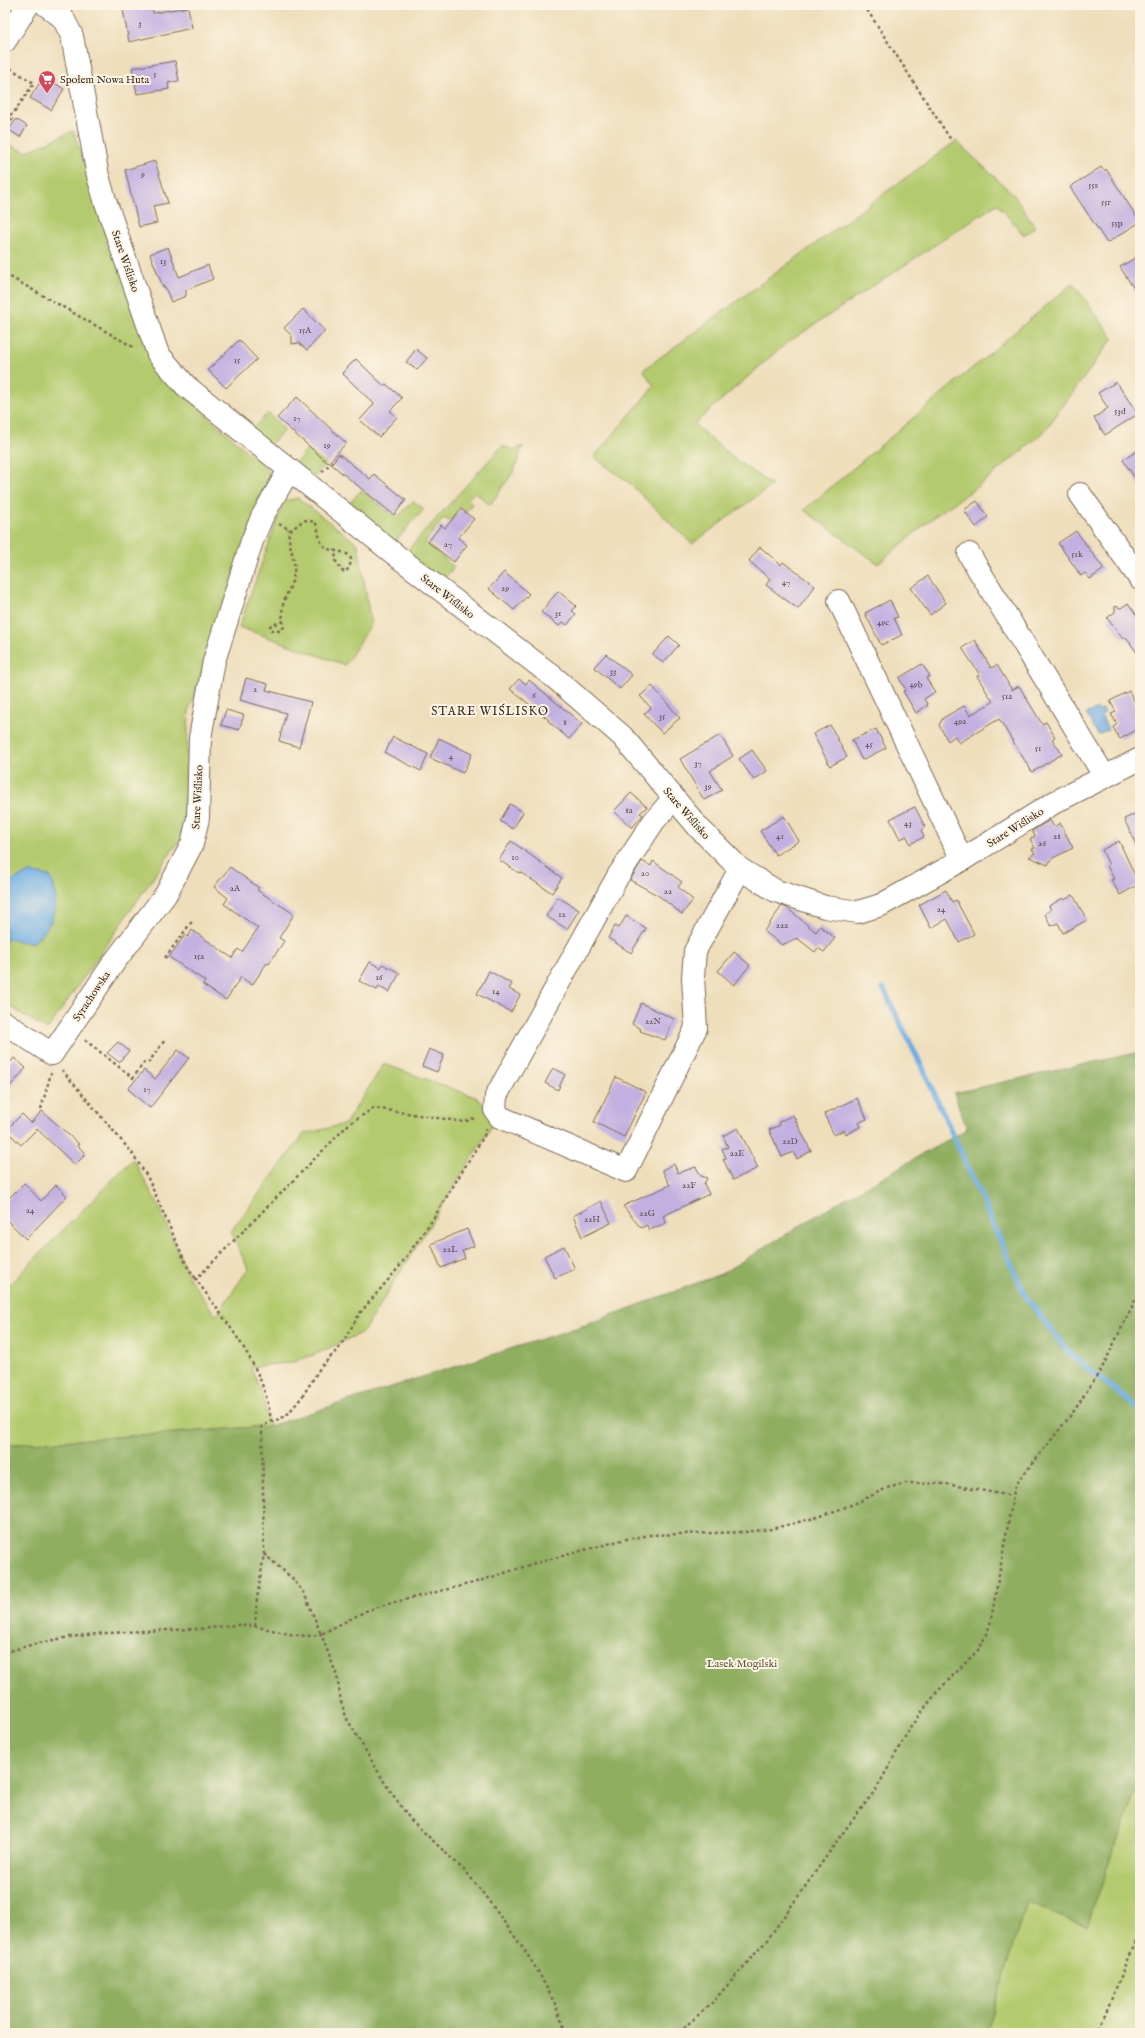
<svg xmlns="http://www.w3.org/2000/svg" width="1145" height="2038" viewBox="0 0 1145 2038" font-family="'IM FELL English',serif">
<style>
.green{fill:#b4ca6e;stroke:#787a46}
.forest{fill:#8fae61;stroke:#656c40}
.water{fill:#70aee3;stroke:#566c80}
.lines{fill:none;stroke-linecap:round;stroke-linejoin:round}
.stream{stroke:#70aee3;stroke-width:5.5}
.building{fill:#c3b0e1}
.minor-casing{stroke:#7a6955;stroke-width:24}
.path{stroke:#7a6955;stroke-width:2.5;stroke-dasharray:3 3;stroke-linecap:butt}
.minor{stroke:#fff;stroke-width:22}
.labels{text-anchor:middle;stroke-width:4;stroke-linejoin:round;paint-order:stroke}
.number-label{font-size:9px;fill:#5d4c4f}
.poi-label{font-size:11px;fill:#3b2a1e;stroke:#fcf5e5;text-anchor:start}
.street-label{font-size:11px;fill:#3b2a1e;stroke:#fcf5e5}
.park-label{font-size:11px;fill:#595232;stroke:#fcf5e5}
.neighbourhood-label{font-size:12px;letter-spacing:1px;fill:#3b2a1e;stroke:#fcf5e5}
</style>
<rect width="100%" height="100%" fill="#fcf5e5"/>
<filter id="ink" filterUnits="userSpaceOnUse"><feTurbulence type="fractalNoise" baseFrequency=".025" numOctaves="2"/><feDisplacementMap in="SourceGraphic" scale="8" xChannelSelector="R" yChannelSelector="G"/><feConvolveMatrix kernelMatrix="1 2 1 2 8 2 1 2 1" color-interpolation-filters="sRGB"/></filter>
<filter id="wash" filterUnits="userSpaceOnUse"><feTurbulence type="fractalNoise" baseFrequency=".012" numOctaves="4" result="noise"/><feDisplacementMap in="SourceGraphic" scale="16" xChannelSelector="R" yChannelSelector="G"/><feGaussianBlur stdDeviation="0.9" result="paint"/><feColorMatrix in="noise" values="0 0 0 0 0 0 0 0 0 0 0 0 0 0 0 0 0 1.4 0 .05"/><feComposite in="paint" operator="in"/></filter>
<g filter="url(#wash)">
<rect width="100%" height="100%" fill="#efdebc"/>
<!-- green -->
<path class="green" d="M73,131l84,240 110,98 3,7 -44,121 -37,113 -6,125 -136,195 -42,-27v-860l21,9z
M956,141l57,53 22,33 -11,8 -27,-31 -213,141 -90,79 39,34 39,27 -80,59 -64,-62 -34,-25 60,-71 -11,-16z
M1073,283l40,55 -70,95 -63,52 -45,31 -57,48 -74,-54z
M268,413l17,17 -16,16 -19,-15z
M502,446l12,4 9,-4 -9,25 -24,34 -15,-13 -7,7 4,5 -6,7 -6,-4 -5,8 12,12 -3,5 -20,-14 -19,24 29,25 -13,15 -36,-29z
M307,449l19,15 -14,16 -19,-15z
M361,490l36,28 16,-17 11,8 -31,35 -45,-39z
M298,498l60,46 13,81 -26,40 -106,-38 45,-126z
M384,1064l94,34 17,23 -132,211 -47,22 -23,8 -42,5 11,27 7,32 -264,19v-156l128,-130 24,44 32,74 27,39 32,-47 -17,-38 73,-97 41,-10z
M1140,1779v248l-2,6h-152l40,-131 61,23z"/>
<!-- forest -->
<path class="forest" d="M1140,1052v727l-53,146 -61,-22 -40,130h-981v-588l264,-19 316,-101 136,-51 121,-74 125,-71 -13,-36z"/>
<!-- water -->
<path class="water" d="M1097,709l2,2 4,-2 2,4 -4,2 7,15 -10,5 -12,-21z
M29,872l21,4c12,24 5,51 -18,67l-26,-4 -1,-45 6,-13z"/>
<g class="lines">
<!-- stream -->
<path class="stream" d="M883,988l42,85 101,224 43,56 26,21
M1098,1376l42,34"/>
</g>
<g id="blocks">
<!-- building -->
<path class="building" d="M152,5l1,8 35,-6 4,21 -63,14 -6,-32z
M175,61l4,20 -11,2 1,6 -32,5 -5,-26z
M44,76l20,13 -13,21 -21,-12z
M16,119l11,7 -7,11 -11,-7z
M155,161l13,42 -15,3 4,17 -18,4 -14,-57z
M1101,167l3,4 2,-2 34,53 -33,21 -37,-56z
M168,247l11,30 29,-12 5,14 -27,11v6l-15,6 -6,-15h-2l-13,-33z
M1140,255v43l-20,-31z
M303,309l22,22 -18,19 -8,-7 -7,1v-8l-8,-8z
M239,340l18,19 -31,29 -18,-18z
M416,349l11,9 -10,12 -11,-8z
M356,359l28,27 2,-2 16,14 -12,13 7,6 -18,20 -19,-17 14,-16 -32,-31z
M1116,382l22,32 -33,21 -11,-17 14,-10 -10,-15z
M297,397l49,46 -18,20 -51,-45z
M1140,449v37l-17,-26z
M339,454l31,25 4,-5 32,26 -12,15 -63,-51z
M977,501l11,16 -12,10 -12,-17z
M461,509l13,10 -16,19 9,7 -13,17 -26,-20 13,-17 4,3z
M1076,531l28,38 -14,10 -5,-6 -4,3 -23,-33z
M760,547l21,18 2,-3 32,24 -17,23 -32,-24 4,-6 -21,-18z
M504,572l25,22 -15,16 -25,-21z
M928,576l18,27 -16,12 -19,-27z
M558,591l18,15 -4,5 4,3 -9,11 -4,-3 -4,4 -18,-14z
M890,600l8,17 -4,1 8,17 -21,10 -16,-32z
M1128,603l12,17v37l-14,-20 -3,2 -16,-21 8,-6v-6l6,2z
M669,636l10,9 -16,18 -10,-9z
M975,640l16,28 6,-3 15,25 7,-4 23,38 4,-2 9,15 -3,2 10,15 -30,18 -33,-53 -40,24 -4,-7 -7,5 -9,-16 4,-7 21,-12 6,9 23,-13 -16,-26 3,-1 -18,-27z
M606,654l26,21 -12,14 -26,-22z
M922,664l8,12 -4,2 9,14 -11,7 4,6 -12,8 -13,-22 3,-1 -7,-12z
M246,678l22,6 -2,6 45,12 -12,45 -20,-6 7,-28 -46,-13z
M519,679l7,5 3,-4 53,44 -13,15 -21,-18 1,-1 -39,-31z
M652,686l28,32 -18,15 -18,-19 7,-6 -11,-12z
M1129,691l11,20v17l-20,11 -7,-12 4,-3 -6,-10 5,-2 -6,-11z
M226,710l18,5 -5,15 -18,-5z
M830,725l17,32 -17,9 -17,-32z
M876,729l10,19 -24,12 -10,-20z
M720,735l13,21 -23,15 12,19 -18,10 -24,-41z
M393,737l35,17 -7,17 -36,-18z
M439,738l33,16 -9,19 -33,-15z
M752,750l15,21 -13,9 -15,-21z
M631,793l16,14 -7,6 3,2 -2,2 -9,11 -18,-17z
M510,804l13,8 -10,17 -13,-8z
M915,807l10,20 -4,3 3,7 -14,7 -3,-8 -7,3 -10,-20z
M1140,812v41l-16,-34z
M784,816l15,25 -23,14 -16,-24z
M1050,820l4,7 6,-4 13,25 -22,11 -3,6 -19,-8 6,-4 -3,-4 3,-1 -5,-9 5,-3 -3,-5z
M511,841l51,37 -10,15 -32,-21 -1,1 -20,-13z
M1119,841l20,43 -19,11 -9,-15 3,-1 -7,-13 2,-1 -7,-15z
M642,861l9,5 2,-5 29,21 -4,5 15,13 -11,14 -23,-18 -29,-16z
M230,867l29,21 -2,2 37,24 -15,24 5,3 -15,23 -2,-1 -15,22 -11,-8 -15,23 -23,-15 2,-4 -36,-24 16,-22 3,2 4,-7 40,28 6,-9 4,3 16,-24 -34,-24 4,-6 -14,-11z
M946,890l6,12 4,-2 18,34 -15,8 -12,-23 -16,9 -12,-23z
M1073,895l14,25 -24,13 -5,-10 -7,3 -6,-12 6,-4 -2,-4 14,-8 1,2z
M558,897l21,13 -12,19 -21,-13z
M782,906l5,2 29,24 4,-6 15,12 -11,14 -6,-4 -3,4 -18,-14 -15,7 -18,-14z
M626,916l20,12 -15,25 -23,-15 7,-12 4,2z
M734,952l16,13 -16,20 -16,-14z
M370,962l11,6 1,-4 18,9 -11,19 -10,-5 -2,3 -18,-9z
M489,971l23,13 -3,5 11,6 -9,17 -34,-18z
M641,1003l33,16 -9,21 -25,-9 1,-2 -9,-5z
M118,1042l11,9 -10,11 -12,-9z
M429,1049l15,6 -7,17 -15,-6z
M178,1050l11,8 -39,50 -22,-19 16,-19 11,9z
M14,1058l12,10 -21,24v-24z
M553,1068l12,6 -7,16 -13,-7z
M616,1077l30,15 -22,45 -30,-15z
M857,1098l10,21 -9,4 2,4 -14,7 -2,-4 -10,5 -10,-21z
M42,1111l37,33 -2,1 9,9 -11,11 -38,-36 -16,16 -15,-15 16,-16 9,9z
M793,1115l18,36 -14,8 -4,-7 -11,5 -13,-27 11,-5 -1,-3z
M738,1128l20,40 -25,12 -10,-21 3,-1 -4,-9 6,-2 -5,-11z
M674,1164l4,9 18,-6 5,9 6,2 -3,6 5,10 -46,22 3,7 -17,7 -2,-5 -6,3 -18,-22 47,-21 -8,-15z
M24,1183l17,18 15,-16 11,11 -41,43 -21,-21v-16z
M601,1201l10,22 -29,14 -9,-21z
M467,1229l7,17 -12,5 3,7 -24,10 -10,-24z
M564,1246l11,23 -20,9 -11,-22z"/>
</g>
</g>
<g filter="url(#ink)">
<use href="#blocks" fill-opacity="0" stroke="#7a6955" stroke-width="1"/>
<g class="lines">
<!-- minor casing -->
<g class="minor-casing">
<path id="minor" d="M46,5l17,13 9,18 26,140 7,24 53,154 28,32 207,167 162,125 67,58 77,92 41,41 36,22 49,16 33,5 23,-7 81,-45 93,-58 85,-43
M5,41l23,-36
M1080,494l60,85
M969,554l136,223
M839,601l123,259
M674,798l-20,23 -36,55 -122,220 -1,14 5,7 126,54 70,-143 -3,-51 2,-26 45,-82
M5,1023l47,31 63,-93 51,-67 26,-50 6,-26 2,-80 14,-77 38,-120 10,-24 27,-47"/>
</g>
<!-- path -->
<path class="path" d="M864,5l87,135
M5,65l29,18 -21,31 -8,1
M5,116l10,5
M5,274l130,74
M322,472l11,-11
M279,524l12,6 13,-10 11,2c5,8 2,17 9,24 8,9 39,1 22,26l-4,-1 -7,-11 1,-8
M283,621l-13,5 1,4 9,1 4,-4c-6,-30 6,-30 10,-54 2,-16 -7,-29 -5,-44
M165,958l28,-38
M85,1040l48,38 12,-17
M148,1063l17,-23
M62,1070l70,83 15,23 40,90 9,13
M41,1109l10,-36
M271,1422c-5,-55 -45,-99 -75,-143l153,-155 25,-16 90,14 13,-5
M264,1554l28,24 12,15 17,41 45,-23 25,-8 82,-20 63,-20 90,-24 24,-4 95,-3 26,-3 47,-12 36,-13 33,-16 19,-5 40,1 66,12
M255,1626l2,-27 7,-45 -2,-128 24,-10 16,-19 18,-29 20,-21 20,-34 39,-46 32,-45 53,-86 2,-7
M5,1653c60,-22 126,-21 190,-24 15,0 30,-4 45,-4 25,0 57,16 81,9l16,42 4,26 6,17 39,66 24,34 58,55 24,31 33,46 14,22 16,31 11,29
M680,2033l8,-9 23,-20 57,-65 77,-109 32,-42 34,-62 26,-34 43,-44 10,-23 24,-134 3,-8 57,-72 28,-43 38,-78
M1097,2033l43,-101"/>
<!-- minor -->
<use href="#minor" class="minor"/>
</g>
</g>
<!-- icons -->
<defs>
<g id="supermarket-pin" transform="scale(0.9)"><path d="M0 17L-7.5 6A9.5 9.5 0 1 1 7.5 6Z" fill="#d1495b" stroke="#fcf5e5"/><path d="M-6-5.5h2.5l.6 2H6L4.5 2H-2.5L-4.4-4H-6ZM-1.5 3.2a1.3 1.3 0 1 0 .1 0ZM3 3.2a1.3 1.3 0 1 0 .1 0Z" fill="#fff"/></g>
</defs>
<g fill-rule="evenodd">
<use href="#supermarket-pin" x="47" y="79"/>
</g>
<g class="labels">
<!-- number labels -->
<g class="number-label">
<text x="140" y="26">3</text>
<text x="155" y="77">5</text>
<text x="143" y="177">9</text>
<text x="1093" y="188">55s</text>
<text x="1106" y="205">55r</text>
<text x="1117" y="226">55p</text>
<text x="163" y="264">13</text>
<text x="305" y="333">15A</text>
<text x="237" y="363">15</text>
<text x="1120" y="414">53d</text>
<text x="297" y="421">17</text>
<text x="327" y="448">19</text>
<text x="448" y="547">27</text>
<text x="1077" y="557">51k</text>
<text x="786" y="585">47</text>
<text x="505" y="591">29</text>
<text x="558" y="616">31</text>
<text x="883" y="625">49c</text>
<text x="613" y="674">33</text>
<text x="916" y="687">49b</text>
<text x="255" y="692">2</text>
<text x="534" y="698">6</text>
<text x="1007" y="699">51a</text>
<text x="662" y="719">35</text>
<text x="960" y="724">49a</text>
<text x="565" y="725">8</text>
<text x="869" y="747">45</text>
<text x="1038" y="751">51</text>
<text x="451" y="759">4</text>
<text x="698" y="766">37</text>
<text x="708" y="789">39</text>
<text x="629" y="813">8a</text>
<text x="908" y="826">43</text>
<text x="780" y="839">41</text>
<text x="1057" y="839">28</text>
<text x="1042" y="846">26</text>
<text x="515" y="860">10</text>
<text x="645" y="876">20</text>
<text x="235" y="891">2A</text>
<text x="668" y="894">22</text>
<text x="941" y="912">24</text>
<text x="562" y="917">12</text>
<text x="782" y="928">22a</text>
<text x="199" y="959">15a</text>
<text x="379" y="980">16</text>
<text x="496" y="994">14</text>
<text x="653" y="1024">22N</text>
<text x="147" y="1092">17</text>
<text x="790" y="1144">22D</text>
<text x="737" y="1156">22E</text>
<text x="689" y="1188">22F</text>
<text x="30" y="1213">24</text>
<text x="647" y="1216">22G</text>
<text x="592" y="1222">22H</text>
<text x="450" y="1252">22L</text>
</g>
<!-- poi labels -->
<g class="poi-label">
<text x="60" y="83">Społem Nowa Huta</text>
</g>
<!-- street labels -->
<g class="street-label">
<text transform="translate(126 261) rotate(71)" y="4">Stare Wiślisko</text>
<text transform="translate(448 596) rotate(38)" y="4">Stare Wiślisko</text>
<text transform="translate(197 797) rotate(-87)" y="4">Stare Wiślisko</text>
<text transform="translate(687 813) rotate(49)" y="4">Stare Wiślisko</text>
<text transform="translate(1015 827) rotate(-32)" y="4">Stare Wiślisko</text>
<text transform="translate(91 996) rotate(-56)" y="4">Syrachowska</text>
</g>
<!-- park labels -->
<g class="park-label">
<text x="742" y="1667">Lasek Mogilski</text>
</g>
<!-- neighbourhood labels -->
<g class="neighbourhood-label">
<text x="490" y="715">STARE WIŚLISKO</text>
</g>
</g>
<!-- margin -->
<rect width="1145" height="2038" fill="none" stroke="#fcf5e5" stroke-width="20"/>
</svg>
